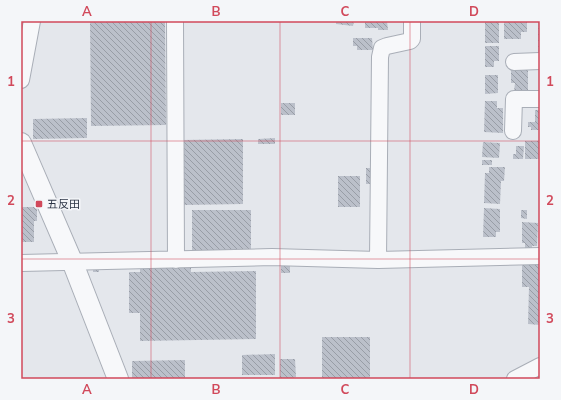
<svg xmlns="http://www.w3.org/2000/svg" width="561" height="400" viewBox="0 0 561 400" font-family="Mulish,'Noto Sans JP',sans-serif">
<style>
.building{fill:url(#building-back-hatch)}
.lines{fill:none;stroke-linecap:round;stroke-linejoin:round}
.minor-casing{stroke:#a9aeb7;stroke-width:18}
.tertiary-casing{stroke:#a9aeb7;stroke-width:22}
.minor{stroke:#f7f8fa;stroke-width:16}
.tertiary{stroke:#f7f8fa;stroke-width:20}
.grid{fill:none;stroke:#d1495b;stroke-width:1;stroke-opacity:0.55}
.poi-dot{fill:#d1495b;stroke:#f4f6f9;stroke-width:1.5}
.labels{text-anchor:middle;stroke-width:3;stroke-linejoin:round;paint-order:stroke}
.poi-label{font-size:11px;fill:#2b3445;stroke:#f4f6f9;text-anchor:start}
.neatline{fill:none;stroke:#d1495b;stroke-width:1.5}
.grid-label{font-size:13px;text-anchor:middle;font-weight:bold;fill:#d1495b}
</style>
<defs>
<pattern id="building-back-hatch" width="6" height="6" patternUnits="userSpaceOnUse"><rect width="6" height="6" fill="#bbc0ca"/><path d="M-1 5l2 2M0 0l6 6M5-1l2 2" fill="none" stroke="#989da6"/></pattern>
</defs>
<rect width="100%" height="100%" fill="#e4e7ec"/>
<!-- building -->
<path class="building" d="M90,21h75l1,104 -75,1z
M336,21h18l-1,5 -17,-2z
M365,21h22l1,9h-10v-2h-13z
M485,22h14v21h-14z
M504,22h23v10h-6v7h-17z
M538,22h2v32h-2z
M353,38h19l1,12h-16v-4h-4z
M485,46h14v15h-5v6h-9z
M511,69h17v22h-14l1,-8h-4z
M485,75h13v18l-13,1z
M485,101h12v7h6v25l-19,-1z
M281,103h14v12h-14z
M535,110h5v20h-9v-3h-3v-5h7z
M87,118v20l-54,1v-20z
M275,138v6h-17v-5z
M243,139v65l-59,1 -1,-65z
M525,141h15v18h-15z
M483,142l17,1 -1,15 -17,-1z
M516,146h8l-1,13h-10v-5h3z
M482,160h10v5h-10z
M489,167h16l-1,14h-3l-1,23 -16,-1 1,-30h4z
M366,168h8l1,16h-9z
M338,176h22v31h-22z
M21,207h16v14h-3v21h-13z
M484,208l16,1v23h-4v5h-13z
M192,210h59v41h-59z
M521,210h6v9l-6,-1z
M522,222l16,1 -1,23h-5v2h-7v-5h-3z
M281,263h9v10h-9z
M522,264h18v61l-12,-1 1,-37h-7z
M140,266h51v6l65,-1v68l-116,2v-28h-11v-41h11z
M93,268h6v4h-6z
M322,337h48v42h-48z
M275,354v21h-33v-20z
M280,359h15l1,18 -4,1v1h-12z
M185,360v18l-53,1v-18z"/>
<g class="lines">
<!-- minor casing -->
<g class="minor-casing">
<path id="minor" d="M175,21l1,239
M514,62l26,-1
M21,80l11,-59
M513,131l1,-32h26
M378,260l2,-203 2,-9 5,-2 23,-5 2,-2v-18
M21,263l251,-6 106,3 162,-4
M515,379l25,-13"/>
</g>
<!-- tertiary casing -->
<g class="tertiary-casing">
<path id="tertiary" d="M21,143l51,118 46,118"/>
</g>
<!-- minor -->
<use href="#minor" class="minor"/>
<!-- tertiary -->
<use href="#tertiary" class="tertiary"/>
</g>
<!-- grid -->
<path class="grid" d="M151,21v358M280,21v358M410,21v358M21,141h519M21,259h519"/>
<!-- markers -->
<rect class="poi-dot" x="35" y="200" width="8" height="8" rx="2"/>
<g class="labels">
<!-- poi labels -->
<g class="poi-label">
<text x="47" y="208">五反田</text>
</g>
</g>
<!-- border -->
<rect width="561" height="400" fill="none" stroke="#f4f6f9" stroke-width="44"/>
<rect x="22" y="22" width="517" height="356" class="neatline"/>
<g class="grid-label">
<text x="87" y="16">A</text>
<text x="216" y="16">B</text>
<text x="345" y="16">C</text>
<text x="474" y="16">D</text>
<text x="11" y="86">1</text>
<text x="550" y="86">1</text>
<text x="11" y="205">2</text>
<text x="550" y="205">2</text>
<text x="11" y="323">3</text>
<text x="550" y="323">3</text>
<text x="87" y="394">A</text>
<text x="216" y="394">B</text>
<text x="345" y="394">C</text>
<text x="474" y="394">D</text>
</g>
</svg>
